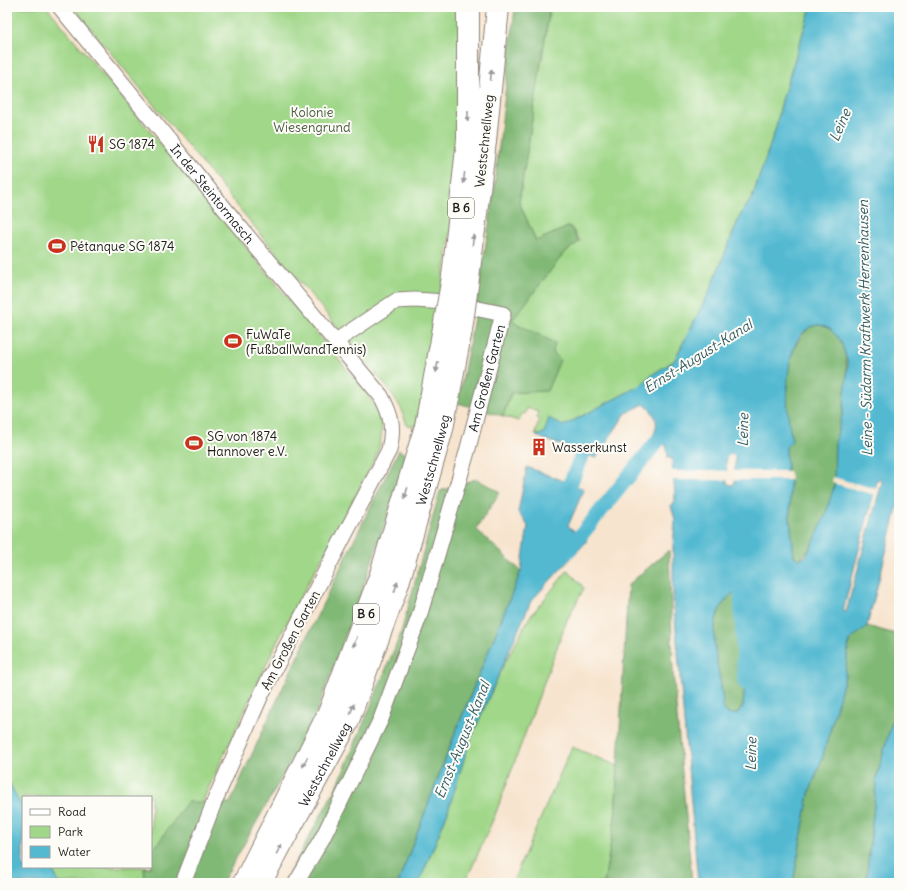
<svg xmlns="http://www.w3.org/2000/svg" width="906" height="890" viewBox="0 0 906 890" font-family="Delius,sans-serif">
<style>
.green{fill:#a0d789;stroke:#5e7a52}
.forest{fill:#80b875;stroke:#4e6a48}
.water{fill:#53b9d1;stroke:#386a76;fill-rule:evenodd}
.pier{fill:#f7e4ce}
.lines{fill:none;stroke-linecap:round;stroke-linejoin:round}
.canal{stroke:#53b9d1;stroke-width:15}
.river{stroke:#53b9d1;stroke-width:26}
.street-casing{stroke:#8a8075;stroke-width:17}
.primary-casing{stroke:#8a8075;stroke-width:24}
.highway-casing{stroke:#8a8075;stroke-width:24}
.street{stroke:#fff;stroke-width:15}
.primary{stroke:#fff;stroke-width:22}
.highway{stroke:#fff;stroke-width:22}
.highway-bridge-casing{stroke:#8a8075;stroke-width:24;stroke-linecap:butt}
.highway-bridge{stroke:#fff;stroke-width:22}
.oneway{fill:#999}
.labels{text-anchor:middle;stroke-width:4;stroke-linejoin:round;paint-order:stroke}
.shield{fill:#fdfcf7;stroke:#605f5e;stroke-width:1}
.shield-label{font-size:12px;font-weight:bold;fill:#1c1c1c}
.park-label{font-size:13px;fill:#4a5d42;stroke:#fdfcf7}
.street-label{font-size:13px;fill:#1c1c1c;stroke:#fdfcf7}
.poi-label{font-size:13px;fill:#1c1c1c;stroke:#fdfcf7;text-anchor:start}
.water-label{font-size:14px;font-style:italic;fill:#325b64;stroke:#fdfcf7}
</style>
<rect width="100%" height="100%" fill="#fdfcf7"/>
<filter id="ink" filterUnits="userSpaceOnUse"><feTurbulence type="fractalNoise" baseFrequency=".025" numOctaves="2"/><feDisplacementMap in="SourceGraphic" scale="8" xChannelSelector="R" yChannelSelector="G"/><feConvolveMatrix kernelMatrix="1 2 1 2 8 2 1 2 1" color-interpolation-filters="sRGB"/></filter>
<filter id="wash" filterUnits="userSpaceOnUse"><feTurbulence type="fractalNoise" baseFrequency=".012" numOctaves="4" result="noise"/><feDisplacementMap in="SourceGraphic" scale="16" xChannelSelector="R" yChannelSelector="G"/><feGaussianBlur stdDeviation="0.9" result="paint"/><feColorMatrix in="noise" values="0 0 0 0 0 0 0 0 0 0 0 0 0 0 0 0 0 1.4 0 .05"/><feComposite in="paint" operator="in"/></filter>
<g filter="url(#wash)">
<rect width="100%" height="100%" fill="#f7e4ce"/>
<!-- green -->
<path class="green" d="M7,7h40l321,388c17,24 17,40 6,66l-91,169 -30,62 -48,104 -29,87h-117l-8,-16h100v-70h-128v13l-16,-32z
M73,7h387c-1,60 -1,120 -5,179 -6,81 -25,161 -38,241l-10,-2 -6,-17 -14,-21z
M550,7h261l-28,90 -8,34 -23,67 -12,18 -30,74 -36,71 -24,15 -8,9 -79,41 -24,9 -4,-1 4,-14 -3,-2 2,-6 -11,-4 -2,6 -3,-1 -3,8 -16,-5 8,-23v-72l53,-68 16,-12 -10,-15 -34,16 -17,-40z
M568,570l16,18 -17,32 -72,195 -30,68h-46l28,-69 22,-71 32,-73 28,-52z
M572,747l46,19 -3,53 -11,64h-92z"/>
<!-- forest -->
<path class="forest" d="M515,7h35l-31,195 17,39 34,-15 9,16 -15,11 -52,68 43,22 -2,9 7,8 -13,31 -36,2 -8,23 -45,-13 17,-90 18,-114z
M813,325c42,-2 35,60 30,87 -1,10 -6,19 -7,29 -3,13 -1,25 -1,37 -1,19 -19,73 -36,81l-5,-3 -4,-38v-36l-3,-9 -1,-26 6,-6c-8,-34 -12,-93 21,-116z
M399,450l9,6 -48,140 -48,128 -90,159h-77l-1,-16h7v-14l36,-51 43,1c53,-119 110,-236 169,-353z
M476,479l24,13 -24,37 45,42 -67,165 -56,147h-114l55,-101 62,-149 39,-142z
M669,550l4,122 19,211h-88l11,-65 13,-233z
M737,590c21,20 8,88 6,116l-6,8h-9l-5,-6c0,-40 -27,-88 14,-118z
M867,626l32,9v60l-22,81 -11,107h-73l16,-89 14,-38 22,-80 4,-36z"/>
<!-- water -->
<path class="water" d="M811,7h88v238l-2,79 2,8v170l-32,124 -18,15 -4,35 -22,80 -14,38 -16,89h-95l-25,-288v-49l2,-26 -4,-14 4,-5c0,-16 -3,-28 -3,-43h-4l-2,-14 -5,1 -7,8 -7,-7c11,-17 15,-27 -3,-42l-18,9 -30,45 -60,-22 8,-3 5,-15 14,8 78,-41 9,-9 24,-15 36,-71 30,-74 12,-18 23,-67 8,-34zM820,325l10,4 11,12 7,23 -5,48 -8,30 -1,44 -9,30 -12,28 -8,13 -6,2 -5,-3 -4,-38v-36l-3,-9 -1,-26 6,-6c-6,-27 -13,-114 28,-116zM731,453l4,4v25l-2,3 -5,-1 -1,-2 -1,-24zM880,478l2,4 -36,130 -3,-1 34,-130zM737,590c21,19 8,88 6,116l-6,8h-9l-5,-6c0,-40 -27,-89 14,-118z
M527,467l57,22 -16,37 19,15 -56,60 -62,142 -22,71 -28,69h-21l56,-147 67,-165 7,-45 -10,-14z
M899,695v188h-33l11,-107z
M7,778l16,32v57h28l8,16h-52z"/>
<!-- pier -->
<path class="pier" d="M670,471h59v9h-56z
M733,471h56l2,9h-58z
M833,477l20,6v3l1,-3 23,6 -2,6 -43,-12z"/>
<g class="lines">
<!-- canal -->
<path class="canal" d="M563,501l20,-48 9,-17
M568,551l96,-118"/>
<!-- river -->
<path class="river" d="M746,577l4,102"/>
</g>
</g>
<g filter="url(#ink)">
<g class="lines">
<!-- street casing -->
<g class="street-casing">
<g id="street">
<path id="s1" d="M60,7l178,218 143,171c11,20 13,32 8,54l-128,245 -46,105 -32,83"/>
<path id="s2" d="M296,883l26,-44 59,-120 38,-102 48,-165 36,-138 -58,-12 -30,-2 -19,1 -60,40"/>
</g>
</g>
<!-- primary casing -->
<g class="primary-casing">
<path id="primary" d="M468,139v-132
M485,141l13,-134"/>
</g>
<!-- highway casing -->
<g class="highway-casing">
<g id="highway">
<path d="M453,277l15,-138"/>
<path d="M468,278l17,-137"/>
<path d="M244,883l85,-170 52,-139 45,-148 18,-98"/>
<path id="s3" d="M260,883l87,-160 51,-140 44,-154 19,-99"/>
</g>
</g>
<!-- street -->
<use href="#street" class="street"/>
<!-- primary -->
<use href="#primary" class="primary"/>
<!-- highway -->
<use href="#highway" class="highway"/>
<!-- highway-bridge casing -->
<g class="highway-bridge-casing">
<path id="highway-bridge" d="M444,328l9,-51
M461,330l7,-52"/>
</g>
<!-- highway-bridge -->
<use href="#highway-bridge" class="highway-bridge"/>
</g>
<!-- one-way arrows -->
<defs><path id="oneway-solid" d="M-6-.8H1V-3.2L6.5 0L1 3.2V.8H-6Z"/></defs>
<g class="oneway">
<use href="#oneway-solid" transform="translate(491 75) rotate(-84)"/>
<use href="#oneway-solid" transform="translate(468 116) rotate(90)"/>
<use href="#oneway-solid" transform="translate(464 178) rotate(96)"/>
<use href="#oneway-solid" transform="translate(473 240) rotate(-83)"/>
<use href="#oneway-solid" transform="translate(437 367) rotate(100)"/>
<use href="#oneway-solid" transform="translate(406 493) rotate(107)"/>
<use href="#oneway-solid" transform="translate(396 587) rotate(-71)"/>
<use href="#oneway-solid" transform="translate(355 642) rotate(111)"/>
<use href="#oneway-solid" transform="translate(352 709) rotate(-70)"/>
<use href="#oneway-solid" transform="translate(305 762) rotate(116)"/>
<use href="#oneway-solid" transform="translate(279 849) rotate(-62)"/>
</g>
</g>
<!-- icons -->
<defs>
<g id="restaurant-bare" transform="scale(1.38)"><path d="M-5-6h1v4h1v-4h1v4h1v-4h1v5L-1.5 .5V6h-2V.5L-5-1ZM5-6V6H3V1.5H1.5Q1.5-4 5-6Z" fill="#c8321e" stroke="#fdfcf7" stroke-width="2.5" paint-order="stroke"/></g>
<g id="stadium-bare" transform="scale(1.38)"><path d="M0-5a6.5 5 0 1 0 0 10a6.5 5 0 1 0 0-10ZM-3.5-1.8h7v3.6h-7Z" fill="#c8321e" stroke="#fdfcf7" stroke-width="2.5" paint-order="stroke"/></g>
<g id="building-bare" transform="scale(1.38)"><path d="M-4-6H4V6H1V3H-1V6H-4ZM-2.5-4.3h1.7v1.8h-1.7ZM.8-4.3h1.7v1.8H.8ZM-2.5-1h1.7V.8h-1.7ZM.8-1h1.7V.8H.8Z" fill="#c8321e" stroke="#fdfcf7" stroke-width="2.5" paint-order="stroke"/></g>
</defs>
<g fill-rule="evenodd">
<use href="#restaurant-bare" x="96" y="144"/>
<use href="#stadium-bare" x="57" y="246"/>
<use href="#stadium-bare" x="233" y="341"/>
<use href="#stadium-bare" x="194" y="443"/>
<use href="#building-bare" x="539" y="447"/>
</g>
<g class="labels">
<!-- shield labels -->
<g class="shield">
<rect x="448" y="198" width="26" height="20" rx="3"/>
<rect x="353" y="604" width="26" height="20" rx="3"/>
</g>
<g class="shield-label">
<text x="461" y="212">B 6</text>
<text x="366" y="618">B 6</text>
</g>
<!-- park labels -->
<g class="park-label">
<text x="312" y="117">Kolonie<tspan x="312" dy="15">Wiesengrund</tspan></text>
</g>
<!-- street labels -->
<g class="street-label">
<text transform="translate(484 141) rotate(-84)" y="5">Westschnellweg</text>
<text dy="5" stroke="none"><textPath href="#s1" startOffset="241">In der Steintormasch</textPath></text>
<text dy="5" stroke="none"><textPath href="#s2" startOffset="542">Am Großen Garten</textPath></text>
<text dy="5" stroke="none"><textPath href="#s3" startOffset="459">Westschnellweg</textPath></text>
<text transform="translate(290 640) rotate(-62)" y="5">Am Großen Garten</text>
<text dy="5" stroke="none"><textPath href="#s3" startOffset="135">Westschnellweg</textPath></text>
</g>
<!-- poi labels -->
<g class="poi-label">
<text x="109" y="149">SG 1874</text>
<text x="70" y="251">Pétanque SG 1874</text>
<text x="246" y="339">FuWaTe<tspan x="246" dy="15">(FußballWandTennis)</tspan></text>
<text x="207" y="441">SG von 1874<tspan x="207" dy="15">Hannover e.V.</tspan></text>
<text x="552" y="452">Wasserkunst</text>
</g>
<!-- water labels -->
<g class="water-label">
<text transform="translate(840 125) rotate(-67)" y="5">Leine</text>
<text transform="translate(865 328) rotate(-91)" y="5">Leine - Südarm Kraftwerk Herrenhausen</text>
<text transform="translate(698 356) rotate(-32)" y="5">Ernst-August-Kanal</text>
<text transform="translate(743 430) rotate(-89)" y="5">Leine</text>
<text transform="translate(462 740) rotate(-68)" y="5">Ernst-August-Kanal</text>
<text transform="translate(751 754) rotate(-89)" y="5">Leine</text>
</g>
</g>
<!-- margin -->
<rect width="906" height="890" fill="none" stroke="#fdfcf7" stroke-width="24"/>
<!-- legend -->
<rect x="22" y="796" width="130" height="72" fill="#fdfcf7" stroke="#a3a29f"/>
<rect x="30" y="809" width="20" height="6" fill="#ffffff" stroke="#a3a29f"/>
<text x="58" y="816" font-size="12" fill="#1c1c1c">Road</text>
<rect x="30" y="826" width="20" height="12" fill="#a0d789" stroke="#a3a29f"/>
<text x="58" y="836" font-size="12" fill="#1c1c1c">Park</text>
<rect x="30" y="846" width="20" height="12" fill="#53b9d1" stroke="#a3a29f"/>
<text x="58" y="856" font-size="12" fill="#1c1c1c">Water</text>
</svg>
